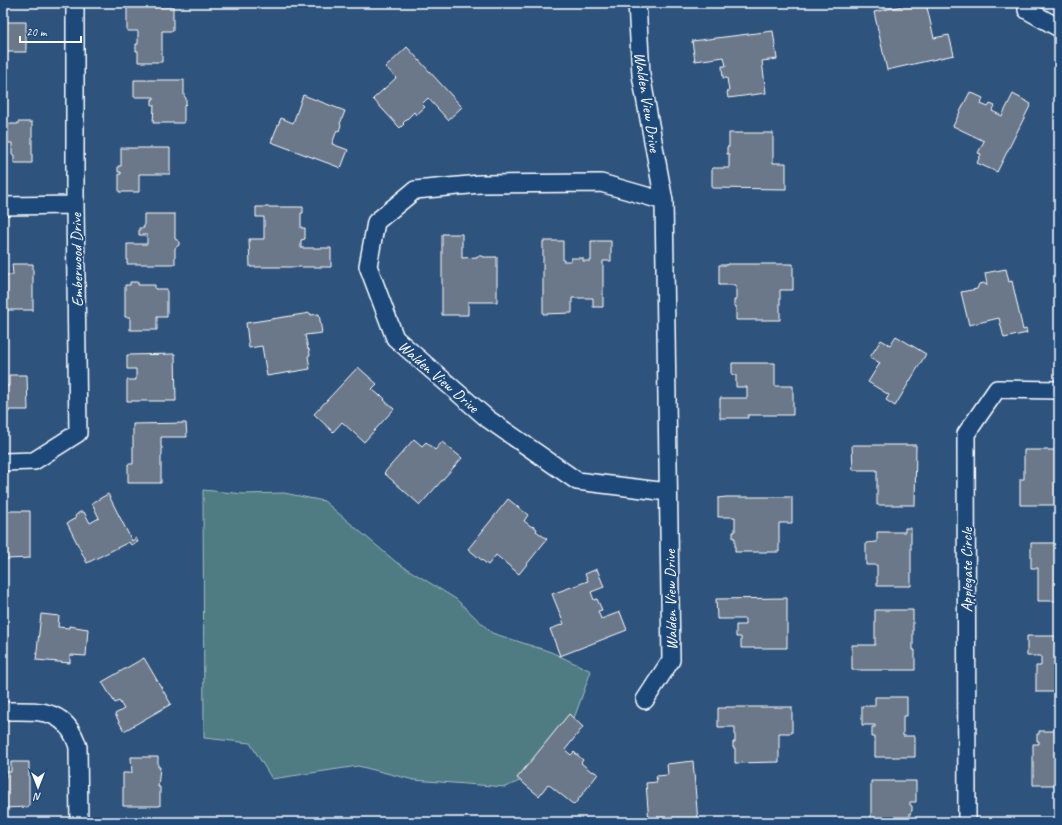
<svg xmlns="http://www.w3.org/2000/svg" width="1062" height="825" viewBox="0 0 1062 825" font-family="Caveat,sans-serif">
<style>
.green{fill:#507b83;stroke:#a8bdc1}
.building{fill:#6b7889;stroke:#fff}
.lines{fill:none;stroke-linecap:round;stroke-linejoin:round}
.street-casing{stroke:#fff;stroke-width:20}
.street{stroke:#1f4a7a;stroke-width:17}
.labels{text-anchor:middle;stroke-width:4;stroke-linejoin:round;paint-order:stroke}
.street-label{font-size:16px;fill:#fff;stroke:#1f4a7a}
</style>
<rect width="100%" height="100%" fill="#2e537d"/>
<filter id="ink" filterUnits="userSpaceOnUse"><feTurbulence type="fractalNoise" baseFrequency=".025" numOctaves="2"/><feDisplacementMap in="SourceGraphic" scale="8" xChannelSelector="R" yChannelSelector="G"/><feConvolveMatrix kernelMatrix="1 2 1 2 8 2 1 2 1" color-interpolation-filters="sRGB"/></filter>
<g filter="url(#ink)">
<!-- green -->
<path class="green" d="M203,490l41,4 40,-1 40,8 72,61 60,37 36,34 59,19 40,19 -15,42 -24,55 -47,19 -91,-7 -56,-14 -86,13 -22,-36 -46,-5z"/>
<!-- building -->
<path class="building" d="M916,3h10l8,35 15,-3 5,20 -67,15 -13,-58z
M173,6v25h-11v31h-24v-11h-2v-7h2v-13h-11v-24z
M3,22h23v30h-19v9h-4z
M773,31l4,28 -15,2 4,32 -38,5 -1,-6 2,-1 -2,-13h-4l-1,-12h4l-2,-9 -29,4 -3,-20z
M407,47l55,60 -14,13 -20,-22 -6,6 3,3 -9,8 -2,-3 -11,11 1,1 -4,4 -27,-29 23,-21 -10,-11z
M134,80h50v16l2,2v6l-2,2v17h-31l1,-18h-2v-6h2v-2h-20z
M970,92l13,6 -2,6 7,3 2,-3 5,2 -3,5 10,5 11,-22 18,10 -34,68 -20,-9 4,-9 -3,-1 6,-12 -31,-15z
M303,95l42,16 -5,13 1,1 -2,6 -2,-1 -5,14 16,6 -7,18 -70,-26 10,-24 12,5z
M18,122h14v41h-18v-8h-2v-12h-9v-20h4v1h11z
M729,133h44v30h13v26l-74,-1v-20h17v-14h-2v-7h2z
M121,148h49v26h-31v18h-20v-18h2v-2h-3v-6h3z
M256,207h47v6h-2v15h4v11l-4,1v8h30v19h-81l-1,-28h15v-22h-8z
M144,214h31v25l4,2v4l-4,3v16h-48v-20h20v-9h-8v-7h5z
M442,234h20v24l15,-1v-1h6v1h14v45h-29v13h-26z
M543,241h20v20h8v-3h12v3h8v-20h20v20h-8v46h-10v-9h-21v15l-29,1z
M12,264h21v46h-30v-35h10z
M727,264h66v26h-13v30h-44v-14h-2v-6h2v-15h-17v-20h8z
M1006,269l3,13 3,-1 11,49 3,-1 1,4 -23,5 -5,-20 -30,7 -8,-33 16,-3 2,-5 5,-1 2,2h1l-2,-12z
M130,282h8v3h17v4h12v28h-10v13h-27v-13h-5v-32h5z
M310,313l1,2 8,-1 3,19 -17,2 3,14h1l1,6 -2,1 2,13 -43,7 -5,-30 -13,2 -3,-25z
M896,336l30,18 -31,52 -9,-6 3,-5 -21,-13 12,-19 -10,-6 11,-17 9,5z
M175,354l1,47h-49v-21h9v-11h-9v-14z
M732,363h43v23h18v29h-45v3h-28v-20h27v-11h-11v-12h-4z
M358,367l19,17 -5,5 8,7 1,-1 4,4 -1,1 10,9 -30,33 -22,-20 -9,10 -19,-18z
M9,375h18l1,35h-19v2h-5l-1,-26h6z
M186,423l1,14h-26v10h1v9h-1v27h-33v-19h5v-40z
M414,439l8,7 4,-4 9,8 7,-8 20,16 -42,47 -36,-32z
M852,445h64l-1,60h-38v-35h-24z
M1024,450h35v55h-39v-26h4z
M108,494l24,47 4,-3 2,4 -7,3 -2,-3 -42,21 -20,-40 9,-5 -1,-2 2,-2 3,-2h4l6,11 9,-5 -7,-15z
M726,497h66v26h-13v29h-44v-14h-2v-6h2v-15h-17v-19z
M508,499l20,16 -4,6 8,6 1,-1 4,3 -1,2 11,8 -28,35 -23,-19 -8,10 -20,-16z
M3,509h3v2h24v47l-24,1v3h-3z
M905,528h6v58h-34v-21h-11v-22l11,-1v-10h28z
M1031,543h28v58h-21v-33h-7z
M597,569l7,18 -13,5 3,8 3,-1 5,11 -4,1 3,8 19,-7 7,18 -67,26 -10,-27 14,-5 -12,-30 36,-13 -3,-7z
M787,598v50h-46v-11h-5v-12h9v-6h-28l-1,-20z
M875,610h38v40h2v20h-63v-25h23z
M41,614l18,2 -1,11 11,1v-2l19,3 -2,27 -16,-1v8l-34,-3z
M3,623h4v34h-4z
M1027,636h32v56h-23v-26h5v-10h-14z
M144,658l27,46 -47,27 -9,-17 9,-5 -5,-8 -4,2 -13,-21z
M875,697h32v19h-4v20h12v21h-40v-20h-3v-10h3v-2h-13v-19h13z
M726,707h66v26h-13v29l-44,1v-15h-2v-6h2v-15h-17v-19h8z
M569,714l14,13 -18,23 6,5 3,-3 9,8 -2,3 11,9 1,-1 5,3 -24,31 -26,-21 -9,12 -22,-18z
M1039,731h20v54h-26v-41h6v-3h-2v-7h2z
M131,757h27v10h2l-2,20h2v19h-37v-33h9z
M693,761l5,61h-49l-3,-39 11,-1 -1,-6 12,-1 -1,-11z
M11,762h18v45l-26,1v-31h3v-5h5z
M871,781h45v21h-6v3l2,1v5l-2,2v9h-39z"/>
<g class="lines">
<!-- street casing -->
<g class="street-casing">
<path id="street" d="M637,3l4,72 23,126 7,459 -26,40
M1027,3v7l32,18
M664,201l-63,-18 -121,1 -65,6 -39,32 -8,44 27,72 93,81 89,62 91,11
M3,206l72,-1
M3,462l31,-1 44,-28 -3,-228v-202
M3,711c35,0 63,-4 75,36l1,75
M967,822l-1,-388 31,-45 62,1"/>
</g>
<!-- street -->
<use href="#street" class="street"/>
</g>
</g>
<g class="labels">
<!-- street labels -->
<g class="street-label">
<text transform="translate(648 102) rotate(81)" y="6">Walden View Drive</text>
<text transform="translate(76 260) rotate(-91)" y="6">Emberwood Drive</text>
<text transform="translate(439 376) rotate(41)" y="6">Walden View Drive</text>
<text transform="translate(966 570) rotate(-90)" y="6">Applegate Circle</text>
<text transform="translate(670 600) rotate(-91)" y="6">Walden View Drive</text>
</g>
</g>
<!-- margin -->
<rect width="1062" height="825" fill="none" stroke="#1f4a7a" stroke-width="16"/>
<rect x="8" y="8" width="1046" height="809" fill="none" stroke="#fff" stroke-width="1.5" filter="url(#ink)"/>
<!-- north arrow -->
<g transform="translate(38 787) rotate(180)" stroke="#1f4a7a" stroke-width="3" paint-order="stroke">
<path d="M0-3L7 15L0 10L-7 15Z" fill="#ffffff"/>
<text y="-6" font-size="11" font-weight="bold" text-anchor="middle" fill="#ffffff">N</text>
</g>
<!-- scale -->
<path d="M20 36v6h61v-6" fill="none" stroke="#ffffff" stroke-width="2"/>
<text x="26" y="36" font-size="12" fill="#ffffff" stroke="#1f4a7a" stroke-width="3" paint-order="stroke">20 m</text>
</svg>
